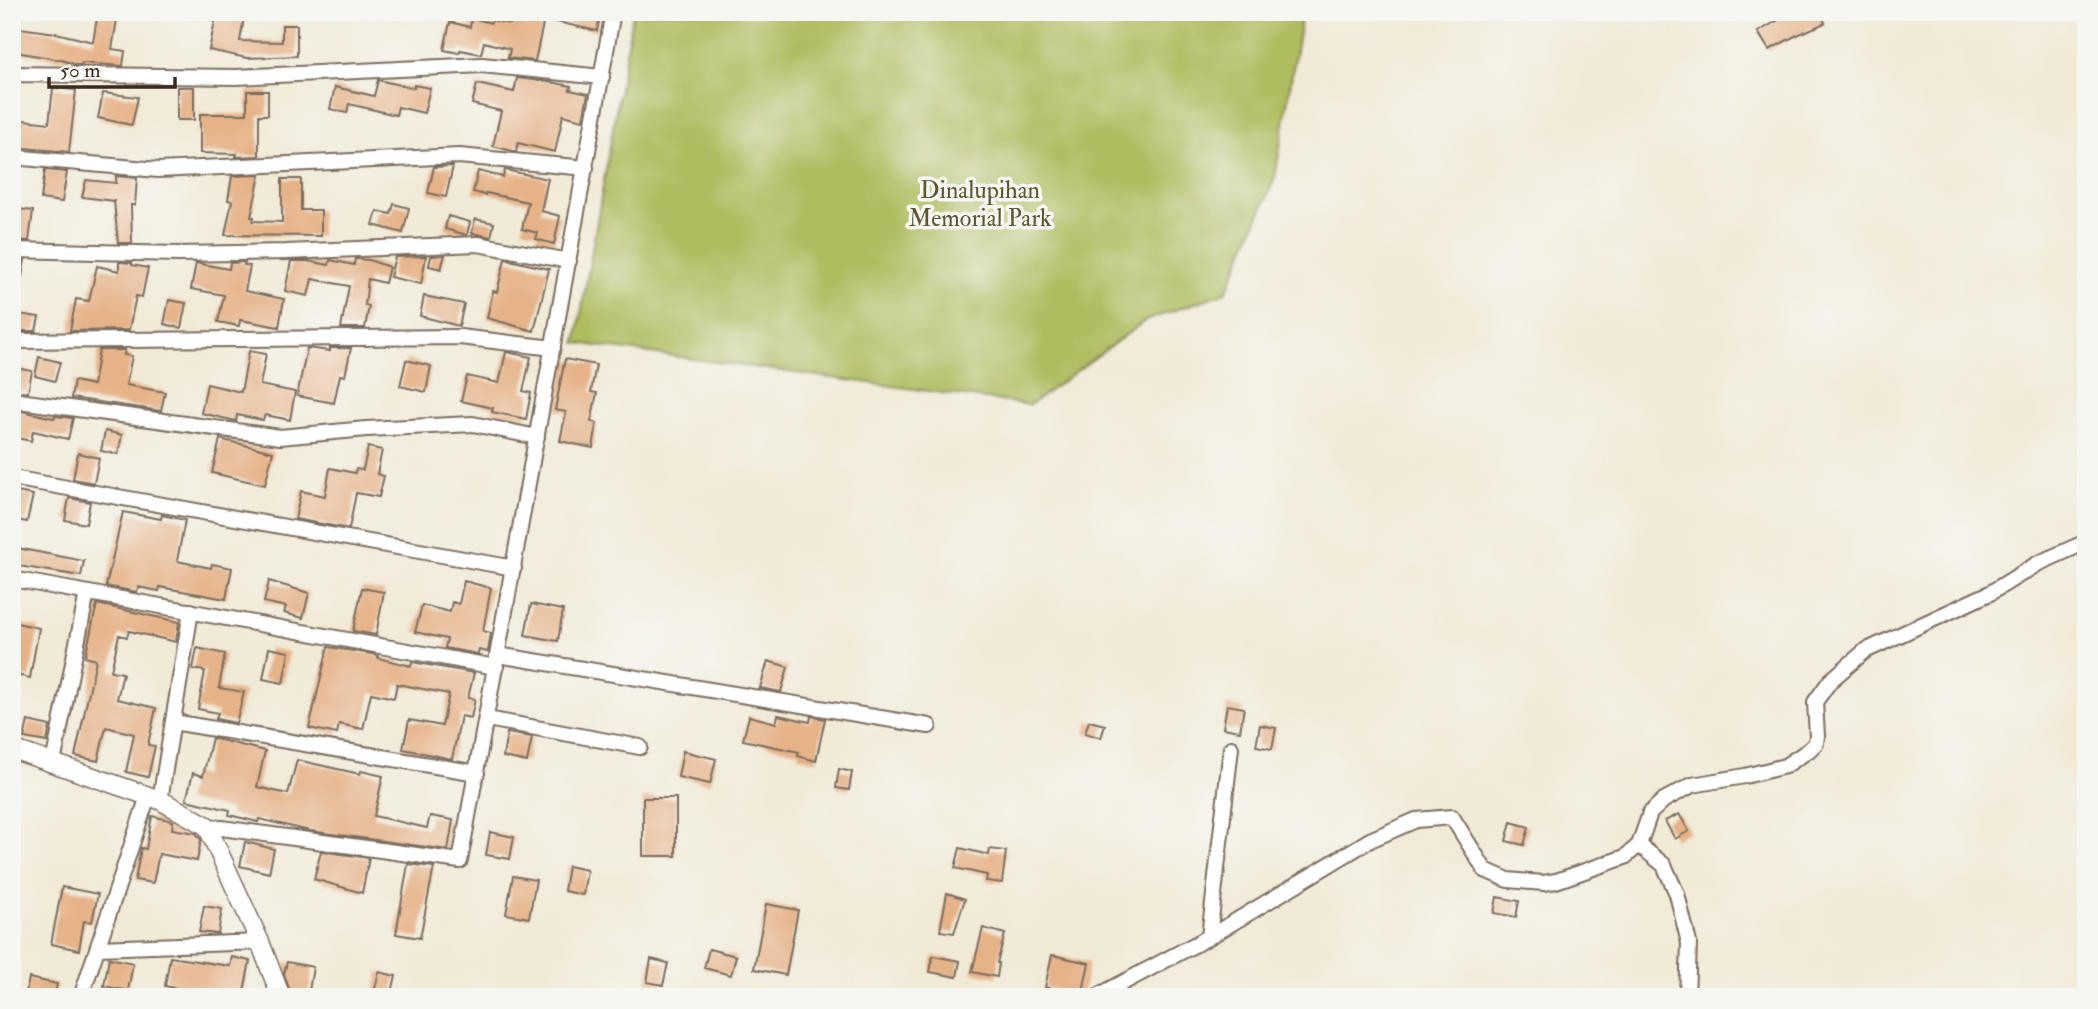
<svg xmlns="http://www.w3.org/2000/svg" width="2098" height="1009" viewBox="0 0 2098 1009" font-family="'IM FELL Double Pica',serif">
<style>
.green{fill:#afbc5e;stroke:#75733e;stroke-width:2}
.building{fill:#e6b288}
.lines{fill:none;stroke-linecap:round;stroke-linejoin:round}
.minor-casing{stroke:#7b6d5f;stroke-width:18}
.tertiary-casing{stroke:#7b6d5f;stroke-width:21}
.minor{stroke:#fff;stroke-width:14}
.tertiary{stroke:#fff;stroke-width:18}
.labels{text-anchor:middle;stroke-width:7;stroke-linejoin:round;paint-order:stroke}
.park-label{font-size:24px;fill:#5e5631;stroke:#f6f6f2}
</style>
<rect width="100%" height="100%" fill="#f6f6f2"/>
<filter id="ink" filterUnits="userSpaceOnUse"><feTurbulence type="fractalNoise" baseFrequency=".0143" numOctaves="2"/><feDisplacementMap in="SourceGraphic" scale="14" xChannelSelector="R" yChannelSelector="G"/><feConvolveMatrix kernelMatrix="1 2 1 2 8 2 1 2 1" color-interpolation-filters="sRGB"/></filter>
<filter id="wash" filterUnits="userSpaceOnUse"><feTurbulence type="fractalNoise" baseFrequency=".00686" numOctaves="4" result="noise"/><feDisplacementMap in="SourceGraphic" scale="28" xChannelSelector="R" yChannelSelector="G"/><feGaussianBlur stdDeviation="1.57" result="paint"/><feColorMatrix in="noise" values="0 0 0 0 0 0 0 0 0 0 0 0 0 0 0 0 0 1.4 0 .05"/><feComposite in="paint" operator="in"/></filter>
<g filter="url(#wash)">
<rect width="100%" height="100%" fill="#f1ead7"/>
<!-- green -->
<path class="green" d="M633,12h624l44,8 -26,158 -49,114 -81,29 -115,84 -454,-62z"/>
<g id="blocks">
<!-- building -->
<path class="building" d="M98,12l20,2 -6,35 13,2 -2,15 -41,-3 -1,2h-5l-14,-5 -47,-8 5,-24 36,5 37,9z
M217,12h28l-5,29 42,1v-17h15v31l-50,2 -38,-8z
M513,12h74l13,4 -3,15 -53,-12 -9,42 -27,-3 2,-9 -26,-7 -3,12 -21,-4 -1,3 -15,-3 6,-28 20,5 2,-9 19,5 1,-3 18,4z
M1792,12h29l4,11 -30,13 -26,14 -11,-18z
M517,78l34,4 20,4 -1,4 18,4 -5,26 -20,-5 -8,37 -37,-9 -2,9 -23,-6 8,-35 -29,-7 5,-20 37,8z
M378,80l36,8v-3l16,3 -6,25 -26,-6 -2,8 -47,-11 -2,9 -17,-4 5,-22 39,9z
M177,87h17v33h-17z
M53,88l23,2 -7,62 -56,-5 3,-28 33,4z
M247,91h21v24h-9v41l-23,1 1,-3 -37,-1v-39h47z
M103,93l35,4 -6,28 -34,-7z
M453,166l-7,31 -18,-4 6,-26z
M45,170l22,2 -5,30 -21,-3z
M505,170l43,9 -7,32 19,5 -6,28 -18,-5 2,-6 -16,-4 6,-27 -42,-9 -1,2 -12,-3 5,-21 25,6z
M260,175l-9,42h3l-1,4 29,1v-43h19v31h20v26l-96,-1 7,-34 -4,-1 4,-24z
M116,176l21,2 -2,27h-4l1,38h-14l-4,-42 -32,-4 4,-17 30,3z
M394,204l15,4 -6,25 -30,-8 4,-14 14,3z
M12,208l21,3 -4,30 -17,-1z
M448,216l22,6 -3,13 -22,-6z
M475,219l19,4 -3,14 -19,-4z
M445,255l-4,14 -12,-3 2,-10z
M426,256l-5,28 -31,-7 5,-20z
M355,259l14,1 20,7 -4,16 -17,-4 -3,26 4,1 -4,22h-24l8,-42 -37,-7 -4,17 -23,-5 6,-30h17l21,4 1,-5 24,5z
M505,259l44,10 -15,62 -47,-13 6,-27 4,1z
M12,260h13l-6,33h-7z
M119,262l13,1v2l16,3 -6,29 -6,-1 -7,34 -59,1 6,-32 13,2 8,-35 22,5z
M245,262l-1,3 6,1 -5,25 39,8 -5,28 -39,-7 -1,6 -21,-4 6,-27 -33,-6 5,-26 33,6 1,-6z
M424,296l40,8 -5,22 -39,-10z
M169,300l17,3 -5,25 -17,-4z
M12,313l27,4 -3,14h-24z
M307,348l23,3v-3h21l-6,28 -5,-1 -6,28 -37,-7z
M99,350h26l-1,5 8,1 -6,29 39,7 -4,19 -90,-13 3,-17 19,4z
M249,351l17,3 -6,31 35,7 -5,28 -25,-5 -2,5 -26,-5 -1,6 -35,-8 6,-29 34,8z
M506,352l25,5 -8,34 8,2 -5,26 -34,-7 1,-4 -32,-7 6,-25 32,7z
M39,357l21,5 -5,19 -20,-5z
M565,359l31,6 -5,27 6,1 -6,29 6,1 -4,25 -33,-7 6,-29 -11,-2z
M406,360l25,6 -5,26 -26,-6z
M12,367l20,4 -4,21 -16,-1z
M17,410l37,8 1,-2 18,2 -5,21 -35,-8 -2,10 -19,-4z
M105,431l17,4 -4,19 -17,-3z
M220,439l53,13 -8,33 -53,-12z
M368,447l14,3 -5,24 7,2 -5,21 -23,-4 -7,36 -54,-10 6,-28 24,5 5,-28 25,5 1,-4 7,1z
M78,453l21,5 -5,25 -21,-4z
M12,491l21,4 -6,27 -15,-3z
M69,498l21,4 -4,22 -21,-4z
M123,512l38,7 1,-4 23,5 -8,41 34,7 1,-4 20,4 -6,31 -66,-12 -1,4 -21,-4 -1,5 -31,-6z
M12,547l72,14 -3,15 -69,-11z
M269,581l40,12 -6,25 -19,-5 2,-6 -22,-5z
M464,581l27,7 -8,43 8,2 -3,19 -9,-2 -1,4 -33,-6 2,-9 -32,-7 7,-27 28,7 2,-10 7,2z
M362,588l22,4 -8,43 -23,-4z
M97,604l82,18 -3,20 -47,-11 -2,6 -8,-2 -8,36 12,2 -6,26 39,9 -8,37 7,1 -7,31 -22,-5 8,-38 -28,-7 -8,34 -23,-5 21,-96 -11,-3z
M531,604l32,6 -5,31 -33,-6z
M17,623l22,5 -9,50 -18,-4v-27z
M328,647l44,7 6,2v2l33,8 1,-4 62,11 -6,25 7,1 -4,19 -10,-2 -9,43 -49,-10 6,-29 33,6 7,-32 -52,-10 -3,14 -23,-5 -8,36 -24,-5 -2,10 -28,-6z
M197,648l28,6 -6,34 25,4 -8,31 -20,-4 2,-6 -20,-4 7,-38 -12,-2z
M269,648l20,4 -6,31 -20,-4z
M768,661l20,6 -7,25 -21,-4z
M1227,705l17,3 -4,23 -17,-3z
M778,715l32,7 1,-6 14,3 -9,42 -18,-5 1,-4 -56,-12 6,-24 27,7z
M28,721l22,5 -3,16 -23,-4z
M1089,721l16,4 -4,13 -16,-5z
M1260,725l16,3 -4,21 -16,-3z
M507,733l25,4 -5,25 -24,-5z
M212,738l53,13 -8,36 31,7 9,-34 63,14 1,-3 22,5 -9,40 53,12 3,-12 23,4 -5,30 -138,-19 -51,-12 -1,3 -29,-7 1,-5 -44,-10 7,-27 10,3z
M683,751l33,8 -6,25 -32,-7z
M839,769l13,3 -3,18 -13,-2z
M643,798h33v58h-33z
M1679,814l10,17 -14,8 -10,-18z
M152,816l21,5 -1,8 24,4 5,7 -4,21 -38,-7 -6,29 -18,-3 6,-32 5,1z
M1511,822l18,5 -5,18 -18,-4z
M490,832l24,5 -4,22 -24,-4z
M245,842l29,7 -5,24 -29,-7z
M960,848l29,7 1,-6 16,2 -4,32 -16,-2 1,-6 -32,-7z
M321,851l48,7 -7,35 -48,-14z
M408,864l26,3 -14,71 -24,-4z
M568,866l19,4 -4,25 -19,-4z
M513,876l23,4 -7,38 -23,-4z
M62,887l36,7 -6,28 -8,-1 -5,29 -28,-6z
M947,893l18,6 -11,34 -14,-2z
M1497,897l22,4 -3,16 -22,-4z
M766,904l32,6 -12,65 -32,-6z
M204,906l18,3 -4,25 -19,-2z
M983,928l22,6 -8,29h2l-2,14 -25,-5z
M709,949l27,7 -5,19 -27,-7z
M1052,955l37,8 -7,33 -37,-9z
M933,956l27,5 -3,16 -27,-5z
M170,957l60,9 2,-9 18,4 -7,36h-28l-50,-11z
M109,958l24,5 -5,28 -24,-5z
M651,959l17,4 -5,22 -16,-3z
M287,962l26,5 -5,30h-16l-8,-23z
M379,972l17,4 -5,20 -17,-3z
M29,978l28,6 -3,13h-29z"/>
</g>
</g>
<g filter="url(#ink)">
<use href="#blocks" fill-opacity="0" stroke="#7b6d5f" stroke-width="2"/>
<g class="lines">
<!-- minor casing -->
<g class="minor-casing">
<path id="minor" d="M12,23l1,-11
M12,74l224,3 246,-12 120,12
M12,157l146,13 301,-14 127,12
M12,250l166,4 108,-2 192,-8 91,17
M12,341l448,-4 93,11
M12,400l268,37 86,-8 107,-5 64,13
M12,478l502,90
M12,579l484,88
M498,655l431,71
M487,719l153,28
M173,722l304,51
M53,763l34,-170
M160,800l31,-189
M207,826l253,35 153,-849
M1639,845l25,20 13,29 12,49 -2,54
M1209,937l22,-189
M98,948l162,-6
M81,997l67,-201
M1096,997l113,-60 161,-97 46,-20 36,-3 33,53 23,10 36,3 12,-2 69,-24 14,-12 11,-32 14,-13 28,-15 53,-9 40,-10 24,-16 7,-7 1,-7 -2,-34 15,-21 35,-30 125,-58 47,-29 49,-22"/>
</g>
<!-- tertiary casing -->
<g class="tertiary-casing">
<path id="tertiary" d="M12,749l148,51 47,26 53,116 21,55"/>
</g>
<!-- minor -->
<use href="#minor" class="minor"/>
<!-- tertiary -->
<use href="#tertiary" class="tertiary"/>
</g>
</g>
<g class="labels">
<!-- park labels -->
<g class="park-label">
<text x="980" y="198">Dinalupihan<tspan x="980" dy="28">Memorial Park</tspan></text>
</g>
</g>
<!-- margin -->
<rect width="2098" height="1009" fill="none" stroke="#f6f6f2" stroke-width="42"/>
<!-- scale -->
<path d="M49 77v10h126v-10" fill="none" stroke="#3b2a1e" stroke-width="3.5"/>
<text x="60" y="77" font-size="21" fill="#3b2a1e" stroke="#f6f6f2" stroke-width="5" paint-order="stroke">50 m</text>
</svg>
